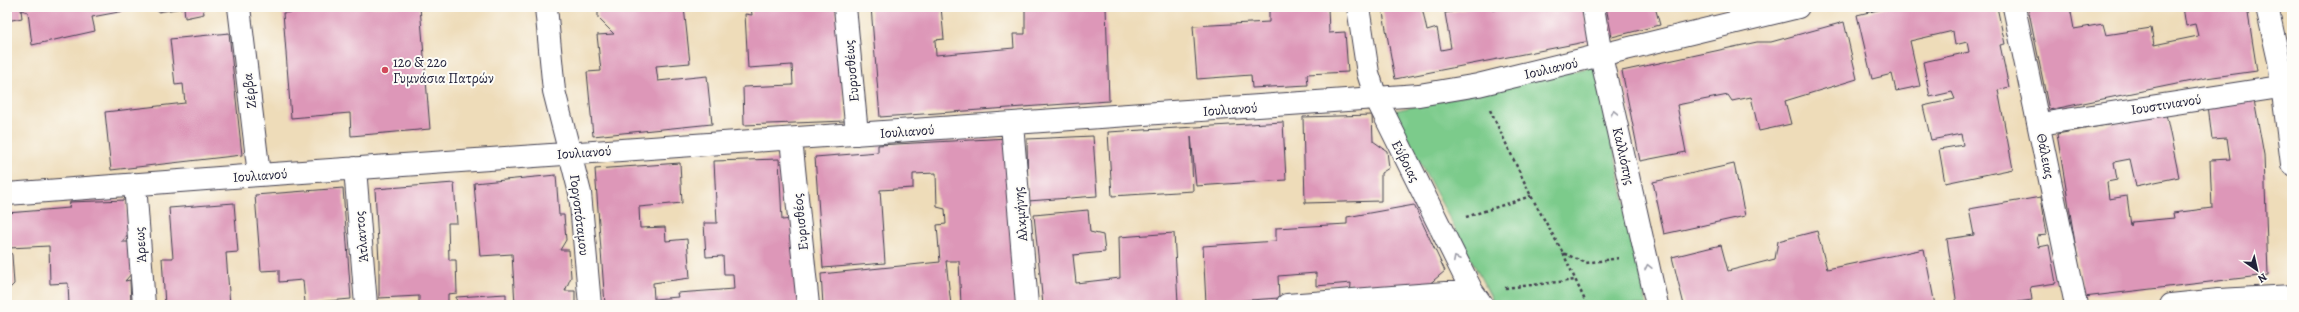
<svg xmlns="http://www.w3.org/2000/svg" width="2299" height="312" viewBox="0 0 2299 312" font-family="Alegreya,serif">
<style>
.green{fill:#7bcb8b;stroke:#4e7663}
.building{fill:#dd97b8}
.lines{fill:none;stroke-linecap:round;stroke-linejoin:round}
.street-casing{stroke:#413e4e;stroke-width:24}
.secondary-casing{stroke:#413e4e;stroke-width:24}
.path{stroke:#413e4e;stroke-width:2.5;stroke-dasharray:3 3;stroke-linecap:butt}
.street{stroke:#fff;stroke-width:22}
.secondary{stroke:#fff;stroke-width:22}
.oneway{stroke:#9c9ca7}
.poi-dot{fill:#d1495b;stroke:#fdfcf7;stroke-width:1.5}
.labels{text-anchor:middle;stroke-width:4;stroke-linejoin:round;paint-order:stroke}
.poi-label{font-size:14px;fill:#22223b;stroke:#fdfcf7;text-anchor:start}
.street-label{font-size:14px;fill:#22223b;stroke:#fdfcf7}
</style>
<rect width="100%" height="100%" fill="#fdfcf7"/>
<filter id="ink" filterUnits="userSpaceOnUse"><feTurbulence type="fractalNoise" baseFrequency=".025" numOctaves="2"/><feDisplacementMap in="SourceGraphic" scale="8" xChannelSelector="R" yChannelSelector="G"/><feConvolveMatrix kernelMatrix="1 2 1 2 8 2 1 2 1" color-interpolation-filters="sRGB"/></filter>
<filter id="wash" filterUnits="userSpaceOnUse"><feTurbulence type="fractalNoise" baseFrequency=".012" numOctaves="4" result="noise"/><feDisplacementMap in="SourceGraphic" scale="16" xChannelSelector="R" yChannelSelector="G"/><feGaussianBlur stdDeviation="0.9" result="paint"/><feColorMatrix in="noise" values="0 0 0 0 0 0 0 0 0 0 0 0 0 0 0 0 0 1.4 0 .05"/><feComposite in="paint" operator="in"/></filter>
<g filter="url(#wash)">
<rect width="100%" height="100%" fill="#eedcb9"/>
<!-- green -->
<path class="green" d="M1596,66l51,239h-152l-102,-194z"/>
<g id="blocks">
<!-- building -->
<path class="building" d="M7,7h127l1,2 -43,8 3,14 -63,14 -4,-33 -7,-2 1,8 -15,3z
M157,7h25v1l-24,4z
M184,7h19l1,7 -19,4z
M305,7h115l10,122 -79,7 -1,-23 -59,5 -8,-105 23,-2z
M598,7h86l6,56 -34,3 2,15 49,-5 5,48 -119,12 -6,-64 14,-1 -4,-36 17,-1 -16,-16z
M751,7h85l9,114 -101,4 -1,-38 50,-2 -1,-20 -44,3 -3,-54 7,1z
M871,7h70l3,32 -9,1 1,15 78,-7 -1,-14h12v-27h81l3,94 -229,16z
M1269,7h59l1,26 16,-1 3,40 -41,2 1,11 -56,3 -1,-13 -54,4 -4,-53 76,-4z
M1382,7h40l5,24 10,-3 4,22 10,-2 -6,-35 32,-6h16v3l18,-3h72l7,34 -195,38z
M1606,7h49l5,18 -48,12z
M1890,7h107l8,37 -5,1 9,42 -11,3 15,79 -68,14 -6,-34 24,-4 -2,-11 -30,6 -8,-34 32,-7 -3,-7 -22,5 -7,-35 46,-10 -2,-10 -12,3 -2,-14 -43,10 10,45 -24,5 -4,-17 -20,5 -15,-64z
M2028,7h42l4,22 29,-5 3,11 45,-7 3,17 44,-9 -3,-12 -9,2 -3,-19h64l10,64 -51,7 -157,32z
M1844,22l13,57 -72,22 6,23 -32,7 -8,-34 -19,4 -4,-6 -51,10 9,47 -46,9 -18,-90 135,-29h14z
M229,33l13,122 -131,15 -6,-58 80,-9 -2,-19 -8,1 -5,-46z
M2254,100l10,55 4,120 -184,22 -27,-163 109,-20 13,63 -43,9 -6,-27 -16,3 3,18 -10,2 2,17 18,-3 4,30 1,-4 42,-4 -1,-5 39,-5 -2,-48 20,-1 -3,-21 -15,1 -4,-34z
M1372,115l1,26 14,10 2,17 -8,5v28l-76,2 -2,-86z
M1283,122l3,58 -90,6 -5,-50 2,55 -81,5 -4,-64z
M1093,136l4,60 -69,5 -1,-62z
M1008,138l11,167h-58l-2,-44h-13l5,44h-128l-2,-31 119,-12 -3,-37 9,-1 -1,-15 -8,-2 -1,-34 -23,1v14l-33,2 5,73 -62,5 -8,-111 63,-5v-7z
M779,159l3,61 10,-1 7,86h-194l-10,-136 85,-6 2,40 -43,4 1,21 25,-1 1,14 21,-2 3,39 -37,5 1,16 24,-2 -1,-4 57,-4 -1,-15h-9l-1,-18 -17,1 -2,-34h13l-3,-62z
M1734,164l11,52 -81,18 -11,-52z
M556,175l3,40h5l2,25 -6,10h9l2,27 -6,14h10v14h-60l-3,-51 -32,2 -6,-73z
M454,183l3,40h-9l1,37h7l1,33 -9,1v11h-29v-9l-40,2v-36l-4,-73z
M343,188l8,111 -46,4 -2,-23 -24,2v-12l-18,1 -6,-76z
M2041,197l6,38 -10,1 2,11 10,-2 7,38 -26,4 2,13 -35,5h-40l-10,-66 27,-4 -5,-26z
M126,200l2,34 -6,8h10v31l-7,8 5,-1 1,25h-62l-1,-22 -18,1 -1,-38 -40,2 3,7 2,29 -7,7v-78l62,-5 1,-6z
M234,203l4,49 -12,1 4,52h-65l-3,-47h11l-4,-50z
M1414,205l31,66 -23,19 -72,7 1,-14 -35,3v-13l-38,3 1,22 -73,5 -3,-57 73,-5v-13l71,-4v-7z
M1088,210l2,22 13,3 2,17 -32,3 3,28 44,-5 -1,-41 55,-4 4,69 -35,3h-100l-9,-90z
M1817,231l10,38 97,-20 11,56h-251l-12,-48 49,-12 7,26 47,-12 3,-18z
M506,294v11h-49l-1,-8z"/>
</g>
</g>
<g filter="url(#ink)">
<use href="#blocks" fill-opacity="0" stroke="#413e4e" stroke-width="1"/>
<g class="lines">
<!-- street casing -->
<g class="street-casing">
<path id="street" d="M239,7l20,168
M546,7l8,84 26,102 10,112
M845,7l12,127
M1358,7l10,66 8,25 96,193 10,14
M1593,7l8,49 56,249
M2014,7l62,298
M1012,124l15,181
M2040,124l252,-39
M791,139l17,166
M355,168l11,137
M135,184l9,121
M7,194l252,-19 1160,-80 59,-10 320,-78
M1287,305l185,-14
M2171,305l48,-5"/>
</g>
<!-- secondary casing -->
<g class="secondary-casing">
<path id="secondary" d="M2267,7l12,54 13,103
M2219,305v-5l73,-4"/>
</g>
<!-- path -->
<path class="path" d="M1490,110l41,86 32,57 23,10 33,-5
M1466,217l65,-21
M1563,253l24,52
M1505,288l71,-8"/>
<!-- street -->
<use href="#street" class="street"/>
<!-- secondary -->
<use href="#secondary" class="secondary"/>
</g>
<!-- one-way arrows -->
<defs><path id="oneway-chevron" d="M-2-3.5L2.5 0L-2 3.5" fill="none" stroke-width="1.6" stroke-linecap="round" stroke-linejoin="round"/></defs>
<g class="oneway">
<use href="#oneway-chevron" transform="translate(1614 113) rotate(-103)"/>
<use href="#oneway-chevron" transform="translate(1456 259) rotate(-117)"/>
<use href="#oneway-chevron" transform="translate(1648 267) rotate(-102)"/>
</g>
</g>
<!-- markers -->
<circle class="poi-dot" cx="385" cy="70" r="4"/>
<g class="labels">
<!-- poi labels -->
<g class="poi-label">
<text x="393" y="67">12ο &amp; 22ο<tspan x="393" dy="16">Γυμνάσια Πατρών</tspan></text>
</g>
<!-- street labels -->
<g class="street-label">
<text transform="translate(1551 68) rotate(-13)" y="5">Ιουλιανού</text>
<text transform="translate(851 71) rotate(-95)" y="5">Ευρυσθέως</text>
<text transform="translate(249 91) rotate(-97)" y="5">Ζέρβα</text>
<text transform="translate(2166 104) rotate(-9)" y="5">Ιουστινιανού</text>
<text transform="translate(1230 109) rotate(-4)" y="5">Ιουλιανού</text>
<text transform="translate(907 131) rotate(-4)" y="5">Ιουλιανού</text>
<text transform="translate(584 152) rotate(-4)" y="5">Ιουλιανού</text>
<text transform="translate(1624 156) rotate(77)" y="5">Καλλιόπης</text>
<text transform="translate(2046 156) rotate(79)" y="5">Θάλειας</text>
<text transform="translate(1406 161) rotate(63)" y="5">Εύβοιας</text>
<text transform="translate(260 175) rotate(-4)" y="5">Ιουλιανού</text>
<text transform="translate(1020 214) rotate(-95)" y="5">Αλκμήνης</text>
<text transform="translate(580 215) rotate(83)" y="5">Γοργοπόταμου</text>
<text transform="translate(800 222) rotate(-96)" y="5">Ευρισθέος</text>
<text transform="translate(361 237) rotate(-95)" y="5">Άτλαντος</text>
<text transform="translate(140 245) rotate(-94)" y="5">Άρεως</text>
</g>
</g>
<!-- margin -->
<rect width="2299" height="312" fill="none" stroke="#fdfcf7" stroke-width="24"/>
<!-- north arrow -->
<g transform="translate(2257 270) rotate(146)" stroke="#fdfcf7" stroke-width="3" paint-order="stroke">
<path d="M0-3L7 15L0 10L-7 15Z" fill="#22223b"/>
<text y="-6" font-size="11" font-weight="bold" text-anchor="middle" fill="#22223b">N</text>
</g>
</svg>
